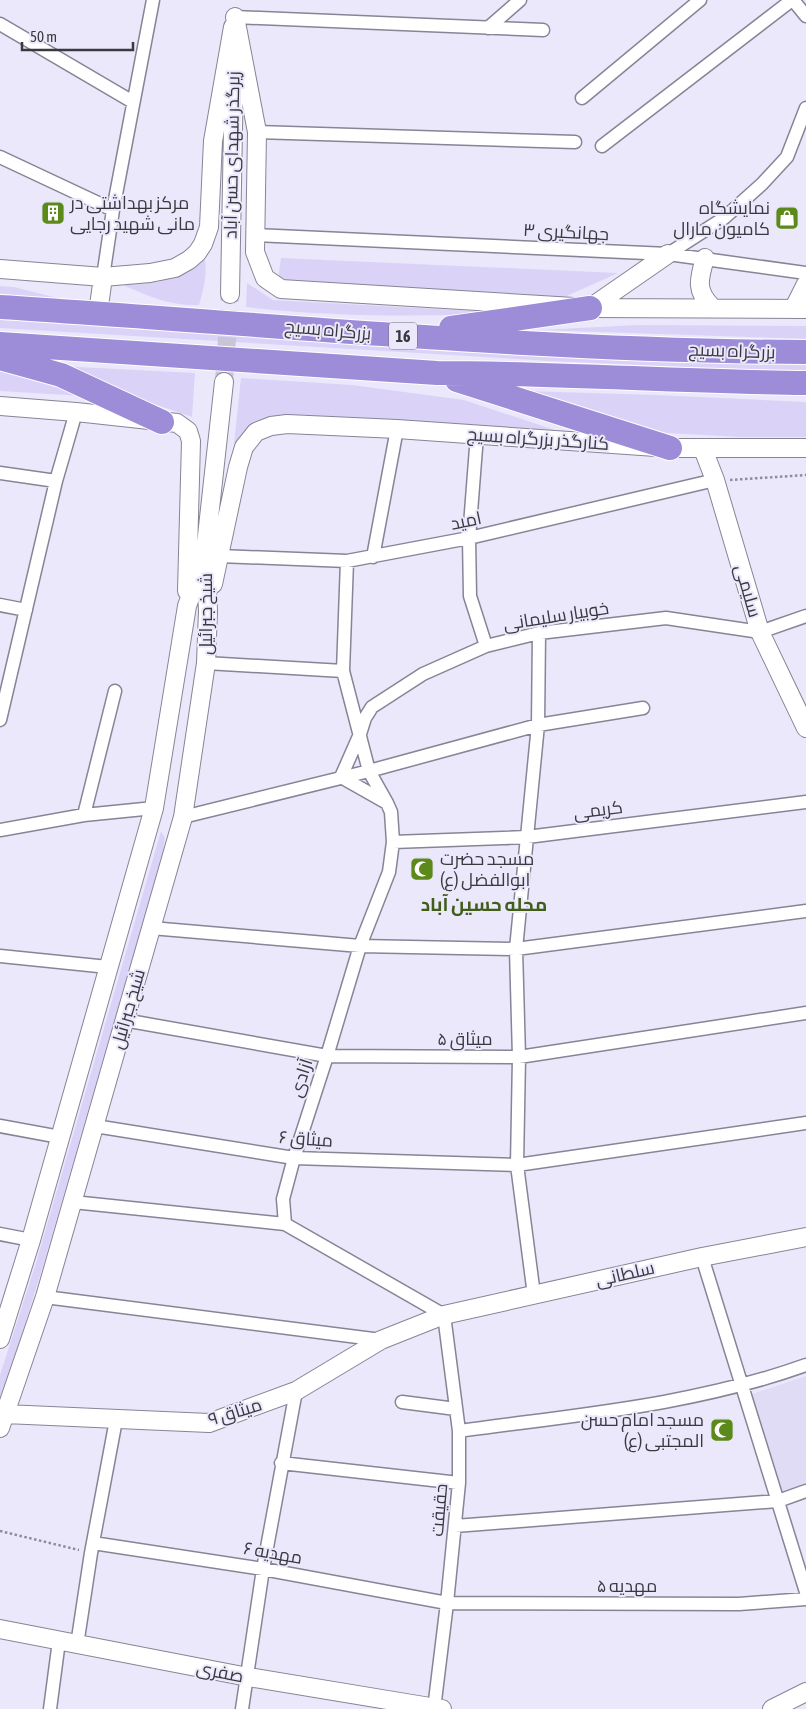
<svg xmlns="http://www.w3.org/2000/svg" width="806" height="1709" viewBox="0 0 806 1709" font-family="'Asap Condensed',Cairo,sans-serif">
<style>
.built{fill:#e0dcf6}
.green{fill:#dad3f7}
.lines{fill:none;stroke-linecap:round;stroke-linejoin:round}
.secondary-tunnel{stroke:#c8c5d6;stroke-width:18;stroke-dasharray:18 9;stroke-linecap:butt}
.street-casing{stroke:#878495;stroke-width:15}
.secondary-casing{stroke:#878495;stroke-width:20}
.highway-casing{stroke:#fff;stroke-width:26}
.path{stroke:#8d8c98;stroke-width:2.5;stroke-dasharray:2.5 2.5;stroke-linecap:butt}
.street{stroke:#fff;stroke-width:12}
.secondary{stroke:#fff;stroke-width:18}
.highway{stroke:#9d8cd7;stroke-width:24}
.labels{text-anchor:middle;stroke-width:4;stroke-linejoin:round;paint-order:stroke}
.shield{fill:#ebe8fb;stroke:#6f6e78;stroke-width:1}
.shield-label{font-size:16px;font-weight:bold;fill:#3a3940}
.street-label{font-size:18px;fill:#3a3940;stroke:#ebe8fb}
.poi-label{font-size:18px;fill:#3a3940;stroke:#ebe8fb;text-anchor:start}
.neighbourhood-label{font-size:19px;font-weight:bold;fill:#405d1a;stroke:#ebe8fb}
</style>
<rect width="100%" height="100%" fill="#ebe8fb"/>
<!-- built -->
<path class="built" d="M806,1376v112l-24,7 -33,-100z"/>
<!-- green -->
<path class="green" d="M204,255c4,17 0,33 -5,50 -29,1 -48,-8 -74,-19v-4h33l26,-9z
M281,258l337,15 -58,26 -183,-10 -99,-10z
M247,283l26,17 236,13c-88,4 -175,4 -263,-6z
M0,286l14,1 47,12 -61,-5z
M0,320l806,42v9l-100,-3 -156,-7 -550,-33z
M637,325l169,1v13l-266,-9z
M39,365l156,8 -3,44z
M0,367l51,15 33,14 -84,-5z
M241,378l111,7 112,15 91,30 -285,-14 -20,11 -16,17z
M526,391l130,4 150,7v35h-67l-91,-5z
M161,831l4,7 -3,18 -119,410 -43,138v-29l36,-112z"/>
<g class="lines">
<!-- secondary-tunnel -->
<path class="secondary-tunnel" d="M224,382l6,-88"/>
<!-- street casing -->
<g class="street-casing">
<path id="street" d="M793,0l13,16
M235,17l308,13
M0,24l133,78
M488,28l32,-28
M582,98l118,-98
M257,132l318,10
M602,146l190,-146
M0,157l113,53
M255,235l413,19 56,-36 38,-34 25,-27 19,-49
M668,254l138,19
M103,277l10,-67 40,-210
M477,435l-8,103 1,58 16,50
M0,473l56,8
M219,556l128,5 122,-23 246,-58
M373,557l24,-128
M347,561l-4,110 26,100 18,32 4,9 2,30 -4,30 -29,74 -33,110 -33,102 -11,41 2,25 159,91 15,116v52l-12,120 -13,106
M0,605l26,5
M206,663l137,8
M0,720l56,-239 20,-69
M387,803l-46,-26 19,-43 5,-16 7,-11 51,-33 63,-28 53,-13 127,-15 94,14 46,-16
M84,815l31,-124
M183,817l186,-46 169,-46 105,-17
M0,830l84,-15 70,-7
M393,842l134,-5 279,-35
M151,928l209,18 156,3 290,-38
M0,956l108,11
M124,1020l203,36 192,1 287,-44
M0,1126l60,11
M95,1126l199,32 223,7 289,-42
M73,1202l212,22
M0,1234l31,6
M702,1257l104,335
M534,1295l-17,-130 2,-108 -3,-108 22,-224 1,-92
M45,1297l336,43
M402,1402l54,7
M459,1431c116,-16 236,-26 347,-66
M281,1463l178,20
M455,1526l323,-25 28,-10
M93,1543l170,26 184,34 292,1 67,-5
M77,1645l14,-92 25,-133
M50,1709l9,-68
M242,1709l21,-140 33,-178"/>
</g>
<!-- secondary casing -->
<g class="secondary-casing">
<path id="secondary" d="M235,17l22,115 -2,120 10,26 16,11 309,19 216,1
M705,258c-6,21 -10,33 7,49
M0,269l103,8 47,-4 25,-5 14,-8 8,-7 6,-9 6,-17 4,-86 20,-114
M230,294l4,-221
M590,308l78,-54
M794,308l12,-24
M98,313l5,-36
M0,406l76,6 101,11 11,8 3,10 -4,150
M703,449l12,31 45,152 46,96
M213,584l25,-117 6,-20 12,-15 15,-6 16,-2 110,5 273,19h136
M0,1339l31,-99 123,-432 33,-202 15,-42
M5,1414l204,9 87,-32 85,-51 63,-25 258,-58 104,-20
M0,1428l45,-131 138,-480 23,-154 2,-52 -3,-57 19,-172
M0,1629l248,48 194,32
M772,1709l34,-17"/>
</g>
<!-- highway casing -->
<g class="highway-casing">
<path id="highway" d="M0,307c268,17 537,44 806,45
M451,328l139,-20
M0,344l437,29c123,0 246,9 369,10
M0,358l61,17 101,47
M457,380l213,68"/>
</g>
<!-- path -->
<path class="path" d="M730,480l76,-5
M0,1531l79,19"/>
<!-- street -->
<use href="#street" class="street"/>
<!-- secondary -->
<use href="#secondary" class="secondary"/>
<!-- highway -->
<use href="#highway" class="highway"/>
</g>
<!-- icons -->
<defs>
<g id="building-square" transform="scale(1.25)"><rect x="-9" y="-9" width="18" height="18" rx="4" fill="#5b891a" stroke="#ebe8fb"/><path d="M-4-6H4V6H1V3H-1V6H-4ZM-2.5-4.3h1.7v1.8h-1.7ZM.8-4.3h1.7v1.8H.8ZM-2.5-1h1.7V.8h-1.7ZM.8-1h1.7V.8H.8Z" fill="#fff"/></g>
<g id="shop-square" transform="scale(1.25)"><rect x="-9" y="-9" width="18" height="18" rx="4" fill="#5b891a" stroke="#ebe8fb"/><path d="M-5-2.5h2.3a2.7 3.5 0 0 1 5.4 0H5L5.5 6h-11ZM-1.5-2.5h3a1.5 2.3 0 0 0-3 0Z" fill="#fff"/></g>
<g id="mosque-square" transform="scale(1.25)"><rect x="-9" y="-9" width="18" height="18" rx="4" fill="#5b891a" stroke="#ebe8fb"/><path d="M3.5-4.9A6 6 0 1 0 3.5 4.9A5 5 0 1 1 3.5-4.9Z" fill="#fff"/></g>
</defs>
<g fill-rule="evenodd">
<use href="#building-square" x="53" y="213"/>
<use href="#shop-square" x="787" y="218"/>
<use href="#mosque-square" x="422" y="869"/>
<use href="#mosque-square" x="722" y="1430"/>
</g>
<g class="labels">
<!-- shield labels -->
<rect class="shield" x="389" y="322.5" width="28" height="27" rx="4"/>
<g class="shield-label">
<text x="403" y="342">16</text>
</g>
<!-- street labels -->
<g class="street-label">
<text transform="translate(232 155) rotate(-89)" y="6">زیرگذر شهدای حسن آباد</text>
<text transform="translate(566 232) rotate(3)" y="6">جهانگیری ۳</text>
<text transform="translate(328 330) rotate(5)" y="6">بزرگراه بسیج</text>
<text transform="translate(732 351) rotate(2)" y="6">بزرگراه بسیج</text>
<text transform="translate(538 439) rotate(4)" y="6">کنارگذر بزرگراه بسیج</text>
<text transform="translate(466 521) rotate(-12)" y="6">امید</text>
<text transform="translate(748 591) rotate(74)" y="6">سلیمی</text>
<text transform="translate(206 614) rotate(-90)" y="6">شیخ جبرائیل</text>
<text transform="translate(556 616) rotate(-9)" y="6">خوبیار سلیمانی</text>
<text transform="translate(598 810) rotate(-7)" y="6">کریمی</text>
<text transform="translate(128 1009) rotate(-74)" y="6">شیخ جبرائیل</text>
<text x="465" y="1045">میثاق ۵</text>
<text transform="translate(301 1078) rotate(-72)" y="6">آزادی</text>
<text transform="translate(306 1139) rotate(4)" y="6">میثاق ۶</text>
<text transform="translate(625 1274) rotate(-13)" y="6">سلطانی</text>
<text transform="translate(235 1412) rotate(-17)" y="6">میثاق ۹</text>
<text transform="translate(439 1510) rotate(-85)" y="6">حقیقت</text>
<text transform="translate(273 1553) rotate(10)" y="6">مهدیه ۶</text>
<text x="627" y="1592">مهدیه ۵</text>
<text transform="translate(220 1672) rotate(11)" y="6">صفری</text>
</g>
<!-- poi labels -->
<g class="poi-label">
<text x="70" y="209">مرکز بهداشتی در<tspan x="70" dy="21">مانی شهید رجایی</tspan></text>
<text x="770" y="214" text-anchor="end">نمایشگاه<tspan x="770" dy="21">کامیون مارال</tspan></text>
<text x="440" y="865">مسجد حضرت<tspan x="440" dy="21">ابوالفضل (ع)</tspan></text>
<text x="704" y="1426" text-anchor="end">مسجد امام حسن<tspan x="704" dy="21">المجتبی (ع)</tspan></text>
</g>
<!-- neighbourhood labels -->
<g class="neighbourhood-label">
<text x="484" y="911">محله حسین آباد</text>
</g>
</g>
<!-- scale -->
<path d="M22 42v8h111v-8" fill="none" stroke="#3a3940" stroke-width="2.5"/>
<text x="30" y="42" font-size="15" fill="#3a3940" stroke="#ebe8fb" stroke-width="4" paint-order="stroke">50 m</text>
</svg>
